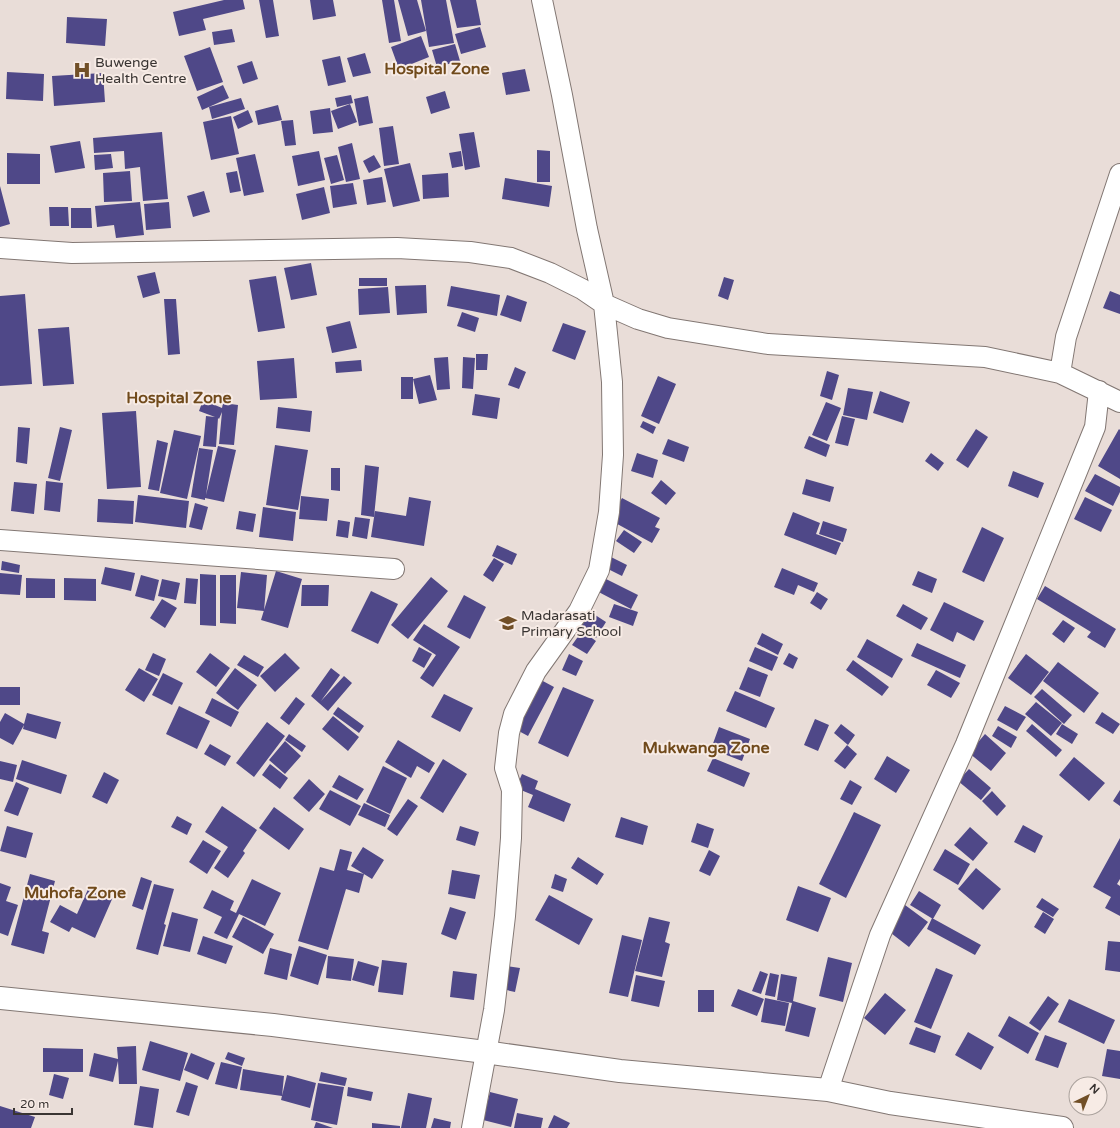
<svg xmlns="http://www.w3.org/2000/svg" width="1120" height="1128" viewBox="0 0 1120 1128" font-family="'Varela Round',sans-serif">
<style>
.building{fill:#4f4888}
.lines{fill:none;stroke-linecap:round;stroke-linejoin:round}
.minor-casing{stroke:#827773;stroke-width:22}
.secondary-casing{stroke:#827773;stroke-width:24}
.minor{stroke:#fff;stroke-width:20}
.secondary{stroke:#fff;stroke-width:22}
.labels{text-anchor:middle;stroke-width:4;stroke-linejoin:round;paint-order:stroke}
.poi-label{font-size:14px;fill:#393432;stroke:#f7ebe5;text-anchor:start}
.quarter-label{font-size:16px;font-weight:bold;fill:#704a1b;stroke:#f7ebe5}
</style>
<rect width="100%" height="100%" fill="#e9ddd8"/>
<!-- building -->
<path class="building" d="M224,0h19l2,9 -42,10 3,11 -27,6 -6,-24z
M259,0h14l6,36 -13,2z
M310,0h23l3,16 -23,4z
M382,0h12l7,41 -12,2z
M398,0h19l9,31 -18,5z
M421,0h25l8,43 -25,4z
M450,0h26l5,25 -24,3z
M67,17l40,2 -2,27 -39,-3z
M480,27l6,20 -25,7 -6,-20z
M232,29l3,13 -21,3 -2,-13z
M421,36l8,21 -30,12 -8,-22z
M455,44l5,17 -23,6 -5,-17z
M210,47l13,35 -26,9 -13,-35z
M365,53l6,20 -18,4 -6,-19z
M340,56l6,26 -18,4 -6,-26z
M252,61l6,18 -15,5 -6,-18z
M525,69l5,22 -24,4 -4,-22z
M7,72l37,2 -1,27 -37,-2z
M103,73l2,29 -51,4 -2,-30z
M223,85l6,13 -27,12 -5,-13z
M445,91l5,17 -19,6 -5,-17z
M351,95l2,8 -16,4 -2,-9z
M368,96l5,27 -14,3 -5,-27z
M241,98l4,11 -33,10 -3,-12z
M350,104l7,18 -19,7 -7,-18z
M278,105l4,15 -24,5 -3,-14z
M330,108l3,24 -20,2 -3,-23z
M248,110l5,12 -15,7 -5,-12z
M231,116l8,38 -28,6 -8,-38z
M293,120l3,25 -11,1 -4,-25z
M393,126l6,38 -15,2 -5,-38z
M162,132l6,67 -25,2 -3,-34 -15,2 -1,-18 -30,2 -1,-15z
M474,132l6,35 -15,3 -6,-36z
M80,141l5,27 -30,5 -5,-27z
M352,143l8,36 -14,3 -8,-35z
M537,150l13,1v31h-13z
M319,151l6,29 -27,6 -6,-30z
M461,151l2,15 -11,2 -3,-15z
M7,153l33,1v30h-33z
M111,154l2,14 -18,2 -1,-15z
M255,154l9,38 -20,4 -8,-38z
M337,155l7,25 -13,4 -7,-26z
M374,155l7,12 -12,6 -6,-12z
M410,163l10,38 -27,6 -9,-38z
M130,171l2,30 -28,1 -1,-29z
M237,171l4,20 -11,2 -4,-20z
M448,173l1,24 -26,2 -1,-24z
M382,177l4,25 -19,3 -4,-25z
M505,178l47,8 -3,21 -47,-8z
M353,183l4,21 -24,4 -3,-22z
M0,186l10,38 -10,3z
M324,187l6,26 -28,7 -6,-26z
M204,191l6,21 -17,5 -6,-21z
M140,202l4,33 -28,3 -2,-13 -17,2 -2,-21z
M169,202l2,26 -25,2 -2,-26z
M49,207h19l1,19h-19z
M71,208h20l1,20h-21z
M311,263l6,32 -26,5 -7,-32z
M155,272l5,21 -17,5 -6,-22z
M276,276l9,52 -27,4 -9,-52z
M724,277l10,3 -6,20 -10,-4z
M359,278h28v8h-28z
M426,285l1,28 -30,2 -2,-29z
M451,286l49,9 -3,21 -50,-10z
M388,287l2,26 -31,2 -1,-26z
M1110,291l10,4v19l-17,-6z
M25,294l7,90 -32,2v-90z
M507,295l20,7 -6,20 -21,-7z
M164,299h12l4,55 -12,1z
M462,312l17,6 -4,14 -18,-6z
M350,321l7,27 -25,5 -6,-26z
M563,323l23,8 -11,29 -23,-9z
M69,327l5,57 -31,2 -5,-57z
M476,354h12l-1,16h-11z
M448,357l2,32 -13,1 -3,-32z
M463,357l12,1 -2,31 -11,-1z
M294,358l3,40 -37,2 -3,-39z
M361,360l1,11 -26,2 -1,-11z
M515,367l11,5 -7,17 -11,-4z
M827,371l12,4 -7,25 -12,-4z
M430,375l7,25 -18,4 -6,-25z
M658,376l18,8 -17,40 -18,-8z
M401,377h12v22h-12z
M848,388l25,4 -6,28 -24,-5z
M880,391l30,11 -7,21 -30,-10z
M475,394l25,4 -3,21 -25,-4z
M203,400l19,8 1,-5 15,2 -4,40 -15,-1 3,-32 -3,7 -1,-1 -2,29 -13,-1 3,-30 9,1 -16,-6z
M826,402l15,6 -14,33 -15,-6z
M278,407l34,4 -2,21 -34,-4z
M136,411l5,76 -34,2 -5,-76z
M842,416l13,3 -7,27 -13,-3z
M643,421l13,6 -3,7 -13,-7z
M18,427l12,1 -3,36 -11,-2z
M60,427l12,3 -12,51 -12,-3z
M976,429l12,8 -20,31 -12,-8z
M1119,429l1,1v49l-22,-13z
M174,430l27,6 -14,63 -27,-6z
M809,436l21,9 -4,12 -22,-9z
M668,439l21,8 -5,15 -22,-8z
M157,440l11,3 -9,48 -11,-2z
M275,445l33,5 -10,60 -32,-5z
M218,446l18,4 -12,52 -19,-4v2l-14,-3 8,-49 14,2 -7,45z
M637,453l21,7 -5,18 -22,-7z
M931,453l13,10 -6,8 -13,-10z
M365,465l14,2 -5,50 -13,-2z
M331,468h9v23l-9,-1z
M1013,471l31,12 -6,15 -30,-12z
M1095,474l25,13v5l-7,14 -28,-15z
M806,479l28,8 -4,15 -28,-8z
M661,480l15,13 -10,12 -15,-12z
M46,481l17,2 -3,29 -16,-2z
M14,482l23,2 -3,30 -23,-3z
M138,495l51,6 -3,27 -51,-6z
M301,496l28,3 -2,22 -28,-2z
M409,497l22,4 -7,45 -53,-9 4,-26 31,5z
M1085,497l27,13 -11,22 -27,-13z
M622,498l38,20 -5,9 5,2 -8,14 -42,-23z
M98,499l36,2 -1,23 -36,-2z
M195,503l13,4 -6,23 -13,-3z
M263,507l33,5 -3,29 -34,-4z
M239,511l17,3 -3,18 -17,-3z
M793,512l27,11 -4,11 25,9 -5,12 -52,-20z
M355,517l15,2 -3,20 -15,-3z
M338,520l12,2 -2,16 -12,-2z
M823,521l24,8 -4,13 -24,-8z
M982,527l22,11 -20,44 -22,-10z
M624,530l18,12 -8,11 -18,-12z
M497,545l20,9 -5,11 -20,-9z
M609,556l18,9 -5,11 -18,-9z
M494,558l10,6 -11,18 -10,-7z
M2,561l18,4 -1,8 -18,-3z
M105,567l30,6 -4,18 -30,-7z
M782,568l36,15 -4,9 -16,-7 -4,10 -20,-8z
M276,571l26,8 -14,49 -27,-8z
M918,571l19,8 -5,14 -20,-8z
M241,572l26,3 -3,36 -27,-3z
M0,573l22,2 -2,20 -20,-1z
M200,574l16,1v51l-16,-1z
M141,575l18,5 -5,21 -19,-5z
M220,575h16v49l-16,-1z
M598,575l40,20 -7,14 -40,-21z
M431,577l17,14 -40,48 -17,-14z
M26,578l29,1v19h-29z
M64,578l32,1v22l-32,-1z
M186,578l12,1 -2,25 -12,-1z
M162,579l18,4 -4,17 -18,-4z
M302,585h27l-1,21h-27z
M1045,586l71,43 -11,19 -18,-11 4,-5 -54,-33z
M371,591l27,13 -20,40 -27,-13z
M817,592l11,7 -7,11 -11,-7z
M464,595l22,12 -16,32 -23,-12z
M162,599l15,9 -12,20 -15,-10z
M944,602l40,19 -10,20 -17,-9 -4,10 -23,-12z
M614,604l24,8 -5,14 -24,-9z
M903,604l25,14 -7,12 -25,-14z
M586,609l20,13 -10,16 -20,-13z
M1063,620l12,8 -11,15 -12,-9z
M424,624l36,23 -27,40 -13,-9 16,-23 -23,-15z
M582,631l14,10 -9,13 -15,-9z
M762,633l21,11 -5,11 -21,-11z
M867,639l36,20 -11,19 -35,-21z
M917,643l49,22 -6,13 -49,-22z
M419,647l13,7 -8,14 -12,-7z
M755,647l23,10 -6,14 -23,-10z
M153,653l13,6 -7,17 -14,-6z
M210,653l20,15 -14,19 -20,-15z
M285,653l15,15 -25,24 -15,-16z
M789,653l9,5 -5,11 -10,-5z
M569,654l14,7 -7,15 -14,-6z
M1026,654l23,18 -18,23 -23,-17z
M244,655l20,12 -6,10 -21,-12z
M853,660l36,27 -7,9 -36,-26z
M1058,662l41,31 -15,20 -41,-32z
M748,667l20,8 -8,22 -21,-8z
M139,668l19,11 -14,23 -19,-12z
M235,668l22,17 -19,25 -22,-17z
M331,668l9,7 -19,26 23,-25 8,7 -24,28 -17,-15z
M936,670l24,13 -9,15 -24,-13z
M163,673l20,10 -11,22 -20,-10z
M541,680l13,7 -26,49 -13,-7z
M0,687h20v18h-20z
M563,687l31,13 -26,57 -30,-14z
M1042,689l30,26 -8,9 -30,-27z
M735,691l40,17 -9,20 -40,-17z
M444,694l29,14 -13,24 -29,-15z
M296,697l9,7 -16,21 -9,-7z
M212,698l27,14 -8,15 -26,-14z
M1036,702l26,21 -11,13 -26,-22z
M179,706l31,15 -13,28 -31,-15z
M1005,706l21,11 -9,14 -20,-11z
M338,707l26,19 -5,7 -26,-19z
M1102,712l18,12 -7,10 -18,-11z
M5,713l19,11 3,-11 34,9 -5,17 -33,-10 1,-4 -11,20 -13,-7v-16z
M333,716l26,21 -11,14 -26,-22z
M815,719l14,6 -11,26 -14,-6z
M267,722l18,14 -31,41 -18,-14z
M841,724l14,11 -7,10 -14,-12z
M1032,724l30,26 -6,7 -30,-26z
M1062,724l16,10 -6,10 -16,-10z
M998,726l19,11 -6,11 -19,-12z
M719,727l31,12 -8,22 -31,-12z
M289,734l17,12 -4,6 -17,-12z
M985,734l21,19 -15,18 -22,-18z
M398,740l37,23 -6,10 -12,-7 -6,12 -26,-16z
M285,741l16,15 -16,18 -16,-14z
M210,744l21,12 -6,10 -21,-12z
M847,745l10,9 -12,15 -11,-8z
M887,756l23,14 -14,23 -22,-14z
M1074,757l31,26 -16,18 -30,-26z
M713,758l37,15 -6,14 -37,-16z
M443,759l24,15 -24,39 -23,-15z
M22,760l45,15 -6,19 -45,-15z
M0,761l17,4 -4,17 -13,-3z
M270,764l18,14 -8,11 -18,-14z
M383,766l24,12 -17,36 -24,-12z
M969,769l22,19 -10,12 -23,-19z
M104,772l15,8 -12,24 -15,-7z
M522,774l16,7 -3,8 36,15 -7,18 -36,-15 5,-12 -17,-7z
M339,775l25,14 -7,11 -25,-13z
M309,779l16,15 -16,18 -16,-14z
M850,780l12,7 -10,18 -12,-6z
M16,782l13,6 -11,28 -14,-5z
M330,790l31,16 -11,20 -31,-17z
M1120,790v16l-7,-5z
M992,791l14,15 -9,10 -15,-15z
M408,799l10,7 -21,30 -10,-7z
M364,803l26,12 -5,12 -27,-12z
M222,806l35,24 -14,21 2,2 -17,25 -14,-10 14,-21 -23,-15z
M274,807l30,22 -15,21 -30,-22z
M854,812l27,13 -35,73 -27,-14z
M177,816l15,8 -5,11 -16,-8z
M621,817l27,9 -5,19 -28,-8z
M697,823l17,6 -6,19 -17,-6z
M1023,825l20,11 -8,17 -21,-11z
M7,826l26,7 -7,25 -26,-7z
M460,826l19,6 -4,14 -19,-6z
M970,827l18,16 -15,18 -19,-16z
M1120,838v41l-3,5 3,2v30l-15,-8 6,-11 -18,-10z
M203,840l18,11 -14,23 -18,-12z
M363,847l21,13 -12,19 -21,-13z
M340,849l12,3 -5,18 17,4 -5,19 -13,-4 -18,61 -30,-9 22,-74 14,4z
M945,849l25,15 -12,21 -25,-15z
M709,850l11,6 -10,20 -11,-5z
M578,857l26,17 -7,11 -26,-17z
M976,868l25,21 -18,21 -25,-21z
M452,870l28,5 -5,24 -27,-5z
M30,874l25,7 -13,50 7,2 -5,21 -33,-9z
M555,874l12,5 -4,13 -12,-4z
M141,877l11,4 -9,29 -11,-4z
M252,879l29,14 -16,33 -26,-12 -12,25 -13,-6 8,-16 -19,-9 9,-18 22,11 -4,9 6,3z
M0,883l11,4 -5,14 12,4 -10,31 -8,-3z
M154,884l20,5 -10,35 2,1 -8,30 -22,-6z
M798,886l33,12 -13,34 -32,-12z
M89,887l24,10 -18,41 -23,-11 -3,5 -19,-10 10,-17 17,9z
M919,891l22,14 -8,14 -23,-14z
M549,895l44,24 -14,26 -44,-25z
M1042,898l17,11 -6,8 -17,-10z
M905,905l23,17 -19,25 -22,-17z
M450,907l16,5 -10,28 -15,-6z
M172,912l26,7 -8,33 -27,-6z
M1043,912l11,7 -9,15 -11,-7z
M243,917l31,17 -11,20 -31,-17z
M649,917l21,5 -5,20 5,2 -8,33 -27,-6z
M932,918l49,27 -6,10 -48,-26z
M622,935l20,5 -14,57 -19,-4z
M203,936l30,10 -7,18 -29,-10z
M1108,941l12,1v30l-15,-2z
M299,946l28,9 -9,30 -28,-9z
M270,948l22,6 -5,26 -23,-6z
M328,956l26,3 -3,22 -25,-3z
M828,957l24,6 -9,39 -24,-6z
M382,960l25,3 -4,32 -25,-3z
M358,961l21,6 -5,19 -22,-6z
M507,966l13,2 -5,24 -13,-3z
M936,968l17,7 -22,54 -17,-7z
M453,971l24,3 -3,26 -24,-3z
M760,971l8,3 -7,20 -9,-3z
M770,973l9,2 -4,22 -10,-2z
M781,974l16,3 -4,24 23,7 -7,29 -24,-6 7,-28 -15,-3z
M636,975l29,6 -6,26 -28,-6z
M738,989l26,10 -7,17 -26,-10z
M698,990h16v22h-16z
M885,993l21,17 -21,25 -21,-17z
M1048,996l11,8 -19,27 -11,-8z
M765,998l24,5 -4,23 -24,-4z
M1069,999l46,21 -11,24 -46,-22z
M1009,1016l30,17 -11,21 -30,-18z
M916,1027l25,9 -6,17 -26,-9z
M968,1032l26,15 -13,23 -26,-15z
M1045,1035l22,8 -9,25 -23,-8z
M150,1041l38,12 -8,28 -38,-11z
M136,1046l1,38h-18l-1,-23 -5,21 -24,-6 5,-23 24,6 -1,-12z
M43,1048l40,1v23h-40z
M1107,1049l13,2v28l-18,-3z
M228,1052l17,6 -3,8 -17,-7z
M191,1053l24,10 -7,17 -24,-10z
M221,1062l21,5 -5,22 -22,-5z
M243,1069l41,7 -2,20 -42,-6z
M321,1072l26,6 -2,8 -26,-5z
M54,1074l15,4 -6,21 -14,-4z
M287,1075l29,8 -6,25 -29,-8z
M186,1082l12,4 -9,30 -13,-4z
M318,1083l26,4 -7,38 -26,-5z
M140,1086l19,3 -6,39 -19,-3z
M348,1087l25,5 -2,9 -24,-5z
M490,1092l28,7 -7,28 -28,-7z
M408,1093l24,5 -6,30h-25z
M0,1106l35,11 -4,11h-31z
M517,1113l26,5 -2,10h-27z
M554,1115l16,8 -3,5h-19z
M434,1118l17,4 -1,6h-19z
M316,1122l17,6h-19z
M372,1123l28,3v2h-28z"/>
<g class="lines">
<!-- minor casing -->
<g class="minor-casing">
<path id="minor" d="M0,248l72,5 325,-5 73,4 41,6 39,15 32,16 22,15 34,15 30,9 100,16 217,13 75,16 60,29
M1060,373l6,-36 54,-163
M0,540l394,29
M828,1090l52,-155 86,-191 129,-317 4,-36
M472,1128l22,-118 11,-94 6,-78 1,-48 -7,-22 4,-35 5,-19 22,-43 43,-60 20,-41 10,-58 4,-57 -1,-73 -8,-78 -17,-75 -25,-134 -20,-95"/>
</g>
<!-- secondary casing -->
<g class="secondary-casing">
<path id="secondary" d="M0,998l273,27 212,27 135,19 208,19 62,13 172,25"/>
</g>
<!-- minor -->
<use href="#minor" class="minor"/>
<!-- secondary -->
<use href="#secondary" class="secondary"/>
</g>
<!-- icons -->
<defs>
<g id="hospital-bare" transform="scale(1.38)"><path d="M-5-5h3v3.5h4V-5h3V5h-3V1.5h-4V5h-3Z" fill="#714f27" stroke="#f7ebe5" stroke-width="2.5" paint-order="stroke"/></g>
<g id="school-bare" transform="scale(1.38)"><path d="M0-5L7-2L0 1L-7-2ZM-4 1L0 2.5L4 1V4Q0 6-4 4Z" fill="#714f27" stroke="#f7ebe5" stroke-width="2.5" paint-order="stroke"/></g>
</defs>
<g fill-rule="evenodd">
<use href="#hospital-bare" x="82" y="70"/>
<use href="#school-bare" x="508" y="623"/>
</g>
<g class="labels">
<!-- poi labels -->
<g class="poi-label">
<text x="95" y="67">Buwenge<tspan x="95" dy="16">Health Centre</tspan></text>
<text x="521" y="620">Madarasati<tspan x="521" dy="16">Primary School</tspan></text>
</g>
<!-- quarter labels -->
<g class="quarter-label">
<text x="437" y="74">Hospital Zone</text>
<text x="179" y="403">Hospital Zone</text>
<text x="706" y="753">Mukwanga Zone</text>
<text x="75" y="898">Muhofa Zone</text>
</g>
</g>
<!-- north arrow -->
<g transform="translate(1088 1096) rotate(43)"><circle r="19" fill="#f7ebe5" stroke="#aba29d"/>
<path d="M0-3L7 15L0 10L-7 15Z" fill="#714f27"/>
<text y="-6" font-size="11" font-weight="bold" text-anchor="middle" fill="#393432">N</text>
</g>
<!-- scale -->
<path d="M14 1108v6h58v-6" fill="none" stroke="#393432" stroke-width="2"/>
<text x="20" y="1108" font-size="12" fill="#393432" stroke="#f7ebe5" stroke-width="3" paint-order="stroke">20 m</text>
</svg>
